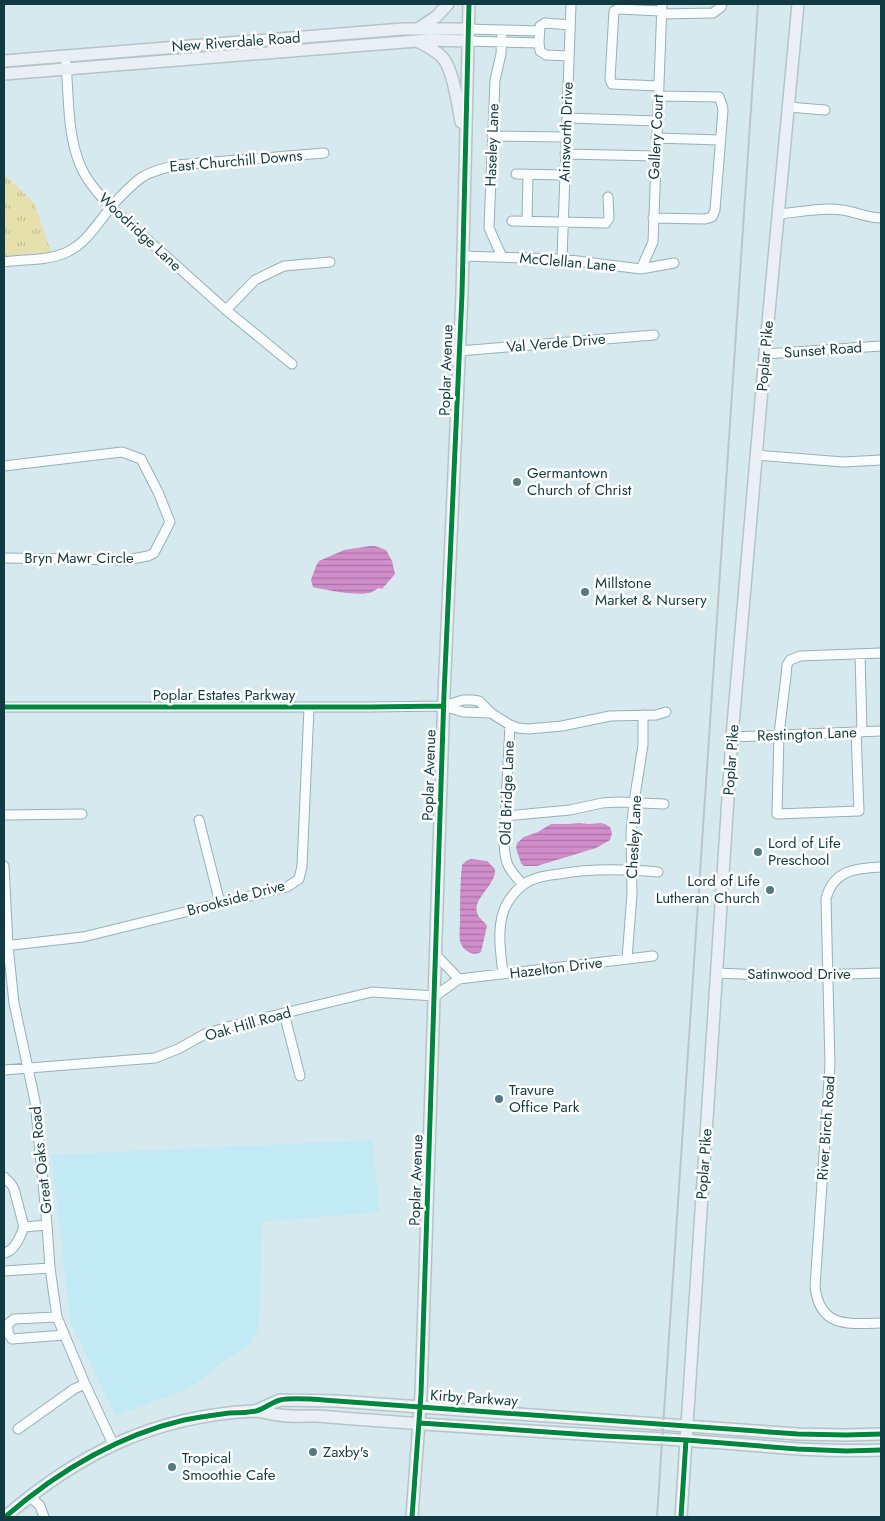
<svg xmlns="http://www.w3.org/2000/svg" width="885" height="1521" viewBox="0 0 885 1521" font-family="Jost,sans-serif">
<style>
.built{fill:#c1eaf5}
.grass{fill:url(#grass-tufts)}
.water{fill:url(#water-rules)}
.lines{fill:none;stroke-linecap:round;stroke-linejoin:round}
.minor-casing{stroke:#95b1b7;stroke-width:11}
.major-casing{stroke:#b4c5c8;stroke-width:14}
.minor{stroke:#f9fcfc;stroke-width:9}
.major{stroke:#eaeef5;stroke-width:11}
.rail{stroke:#bcc4c6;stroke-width:2}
.cycleway-casing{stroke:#fff;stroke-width:8}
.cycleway{stroke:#00873e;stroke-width:5}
.poi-dot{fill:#56787f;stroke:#fff;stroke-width:2}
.labels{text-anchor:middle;stroke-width:5;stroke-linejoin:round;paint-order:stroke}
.street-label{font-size:15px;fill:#113b43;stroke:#fff}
.poi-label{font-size:15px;fill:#113b43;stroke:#fff;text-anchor:start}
</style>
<defs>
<pattern id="grass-tufts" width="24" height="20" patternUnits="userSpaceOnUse" patternTransform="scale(1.25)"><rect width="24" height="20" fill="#e5e0ac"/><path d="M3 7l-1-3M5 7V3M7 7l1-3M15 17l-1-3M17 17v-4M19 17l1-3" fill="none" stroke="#c3c195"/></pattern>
<pattern id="water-rules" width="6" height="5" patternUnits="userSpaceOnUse" patternTransform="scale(1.25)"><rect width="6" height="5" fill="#d08dca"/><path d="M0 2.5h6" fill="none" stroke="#a774a6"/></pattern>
</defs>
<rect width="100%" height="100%" fill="#d6e9ee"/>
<!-- built -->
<path class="built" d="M373,1140l6,72 -117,10 -3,105 -9,18 -30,19 -28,23 -76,29 -45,-92 -20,-169z"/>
<!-- grass -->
<path class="grass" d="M4,174l30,29 17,49 -47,4z"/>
<!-- water -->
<path class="water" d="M370,546h5l11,4 6,11 3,13 -13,15 -3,-1c-3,1 -5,3 -7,4 -12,5 -46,-2 -59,-5l-2,-7 5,-14 3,-5 25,-11z
M579,823l10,1 11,-1 5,1 5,3 2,6 -2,7 -14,8 -59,18h-13l-3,-3 -5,-15 1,-5 7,-6 14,-5 13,-8h17z
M471,859l16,2 8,8c2,17 -27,31 -16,48 2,3 6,5 8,9l-6,26c-8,5 -19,-2 -21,-11 -1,-7 0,-14 0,-20 0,-19 0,-38 2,-56l4,-4z"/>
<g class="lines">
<!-- minor casing -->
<g class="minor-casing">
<path id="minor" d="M661,14l52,-1 8,-6 1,-3
M468,29l71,2
M468,41l71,2
M569,56l-23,-1 -6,-4 -1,-8 1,-17 5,-3 25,2
M66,64c3,33 1,72 15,103 7,16 18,28 30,40l115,103 66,54
M659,86l-47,-2 -2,-5 4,-68 4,-2 43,2
M788,107l37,3
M567,118l90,3
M492,136l74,1
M656,138l64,2
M565,154l90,2
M516,174l49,1
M779,214c21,-2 42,-7 63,-4 14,2 26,8 39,8
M653,218l52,1 7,-2 3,-7 8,-100 -1,-5 -3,-8 -61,-1
M512,221l94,2 3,-5 -1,-21
M527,221l1,-46
M462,256l100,3 79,10 33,-6
M502,257l-13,-29 6,-148 6,-26 1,-24
M562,259l9,-255
M4,262c20,-3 42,-1 61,-9 21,-9 32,-29 46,-46 6,-7 25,-27 33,-31 11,-6 22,-8 33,-11l147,-12
M641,269l12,-27 9,-238
M226,310l29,-30 29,-14 46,-4
M459,351l195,-16
M765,354l116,-8
M757,455l86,7 38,-2
M4,466l118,-14 19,7 17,33 12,30 -16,31 -6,3 -22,4 -122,-2
M860,654l2,78
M444,706l19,6 28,1
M4,707h366l74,-1 19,-6h9l7,1 12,12 19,12 8,3 10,1 34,-3 48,-10 46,-1 10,-3
M510,725l-6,117c1,23 4,26 19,43
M856,732l3,79 -82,3 2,-80 7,-58 1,-11 3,-5 10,-4 81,-3
M732,737l149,-6
M4,815l78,-1
M505,816l65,-6 32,-7 16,-1 46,2
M199,820l21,83
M4,866l4,80 6,57 21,98 12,124 3,43 7,49 28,67 28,60
M881,867c-25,1 -48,3 -55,32l4,166 -15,222c5,41 33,37 66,36
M4,946l79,-9 204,-50 12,-8 3,-13 7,-158
M436,955l23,24
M627,959l5,-65 -1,-62 3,-30 9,-57v-30
M717,973l70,3 94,-3
M503,974c-2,-19 -6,-42 0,-61 4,-13 14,-25 26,-32 9,-4 20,-6 30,-7 33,-6 65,-5 99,-2
M284,1013l16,63
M4,1070l151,-12 23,-9 27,-15 26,-8 141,-34 63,4 24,-17 194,-23
M4,1177l7,7 3,5 10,38
M24,1227l23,-2
M4,1253c11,-2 16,-16 20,-26
M4,1271l46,-3
M57,1317l-43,2 -6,5v9l4,6 52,-4
M18,1429l56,-40 11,-5
M30,1496l10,10 4,11"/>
</g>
<!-- major casing -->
<g class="major-casing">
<path id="major" d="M419,28l17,-11 12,-13
M419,42c8,4 16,8 23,15 11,11 16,48 19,65
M4,61l399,-32h65
M4,74l425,-34 39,1
M255,1411l25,-11 57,1 461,33 48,1 35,-1
M5,1517c73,-63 149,-101 248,-106 8,0 17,3 26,4 13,2 26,1 38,1 121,10 242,17 364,24 66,4 133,13 200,10
M412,1517l9,-123 23,-700 18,-400 7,-290
M681,1517l51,-780 33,-383 33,-350"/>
</g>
<!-- minor -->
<use href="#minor" class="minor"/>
<!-- major -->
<use href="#major" class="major"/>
<!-- rail -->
<path class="rail" d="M657,1517l101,-1513"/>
<!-- cycleway casing -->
<g class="cycleway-casing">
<path id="cycleway" d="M4,707h366l74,-1
M420,1423l184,13 82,4 111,9 49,2 35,-1
M5,1517c52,-45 111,-81 179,-97 15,-3 30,-5 45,-7 8,0 18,0 27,-2 8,-2 16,-9 24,-11 15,-3 41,0 57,1l461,33 48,1 35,-1
M412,1517l9,-123 23,-700 18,-400 7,-290
M681,1517l5,-77"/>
</g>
<!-- cycleway -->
<use href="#cycleway" class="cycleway"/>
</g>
<!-- markers -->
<g class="poi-dot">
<circle cx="517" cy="482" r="5"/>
<circle cx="585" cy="592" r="5"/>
<circle cx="758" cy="852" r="5"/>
<circle cx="770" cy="890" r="5"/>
<circle cx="499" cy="1099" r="5"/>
<circle cx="313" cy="1452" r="5"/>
<circle cx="172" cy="1467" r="5"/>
</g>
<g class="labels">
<!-- street labels -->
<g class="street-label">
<text transform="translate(236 42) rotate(-4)" y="5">New Riverdale Road</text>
<text transform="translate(566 132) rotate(-88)" y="5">Ainsworth Drive</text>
<text transform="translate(656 137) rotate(-87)" y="5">Gallery Court</text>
<text transform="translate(492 145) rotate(-88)" y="5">Haseley Lane</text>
<text transform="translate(236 161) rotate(-5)" y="5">East Churchill Downs</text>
<text transform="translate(140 232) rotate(43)" y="5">Woodridge Lane</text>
<text transform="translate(568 262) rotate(5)" y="5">McClellan Lane</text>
<text transform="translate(556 343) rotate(-5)" y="5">Val Verde Drive</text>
<text transform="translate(823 350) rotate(-4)" y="5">Sunset Road</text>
<text transform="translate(765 356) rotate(-85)" y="5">Poplar Pike</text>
<text transform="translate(446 370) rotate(-88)" y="5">Poplar Avenue</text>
<text x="79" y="563">Bryn Mawr Circle</text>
<text x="224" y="700">Poplar Estates Parkway</text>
<text transform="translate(807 734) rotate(-2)" y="5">Restington Lane</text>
<text transform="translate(731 760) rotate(-86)" y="5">Poplar Pike</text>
<text transform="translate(429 775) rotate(-88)" y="5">Poplar Avenue</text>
<text transform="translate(507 793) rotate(-88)" y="5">Old Bridge Lane</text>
<text transform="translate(634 837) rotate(-87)" y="5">Chesley Lane</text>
<text transform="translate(236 898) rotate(-15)" y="5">Brookside Drive</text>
<text transform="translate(556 968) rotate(-7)" y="5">Hazelton Drive</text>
<text x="799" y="979">Satinwood Drive</text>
<text transform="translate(248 1024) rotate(-16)" y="5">Oak Hill Road</text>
<text transform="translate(826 1128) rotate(-86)" y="5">River Birch Road</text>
<text transform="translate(41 1160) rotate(-96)" y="5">Great Oaks Road</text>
<text transform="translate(704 1164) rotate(-86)" y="5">Poplar Pike</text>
<text transform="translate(416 1180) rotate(-88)" y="5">Poplar Avenue</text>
<text transform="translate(474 1398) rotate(4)" y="5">Kirby Parkway</text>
</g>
<!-- poi labels -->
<g class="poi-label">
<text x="527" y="478">Germantown<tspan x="527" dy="17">Church of Christ</tspan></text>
<text x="595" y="588">Millstone<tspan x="595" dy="17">Market &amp; Nursery</tspan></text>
<text x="768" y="848">Lord of Life<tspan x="768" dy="17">Preschool</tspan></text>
<text x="760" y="886" text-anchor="end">Lord of Life<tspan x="760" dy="17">Lutheran Church</tspan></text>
<text x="509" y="1095">Travure<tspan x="509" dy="17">Office Park</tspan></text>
<text x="323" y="1457">Zaxby's</text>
<text x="182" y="1463">Tropical<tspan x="182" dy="17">Smoothie Cafe</tspan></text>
</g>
</g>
<!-- border -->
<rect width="885" height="1521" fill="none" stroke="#113b43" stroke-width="10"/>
</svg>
